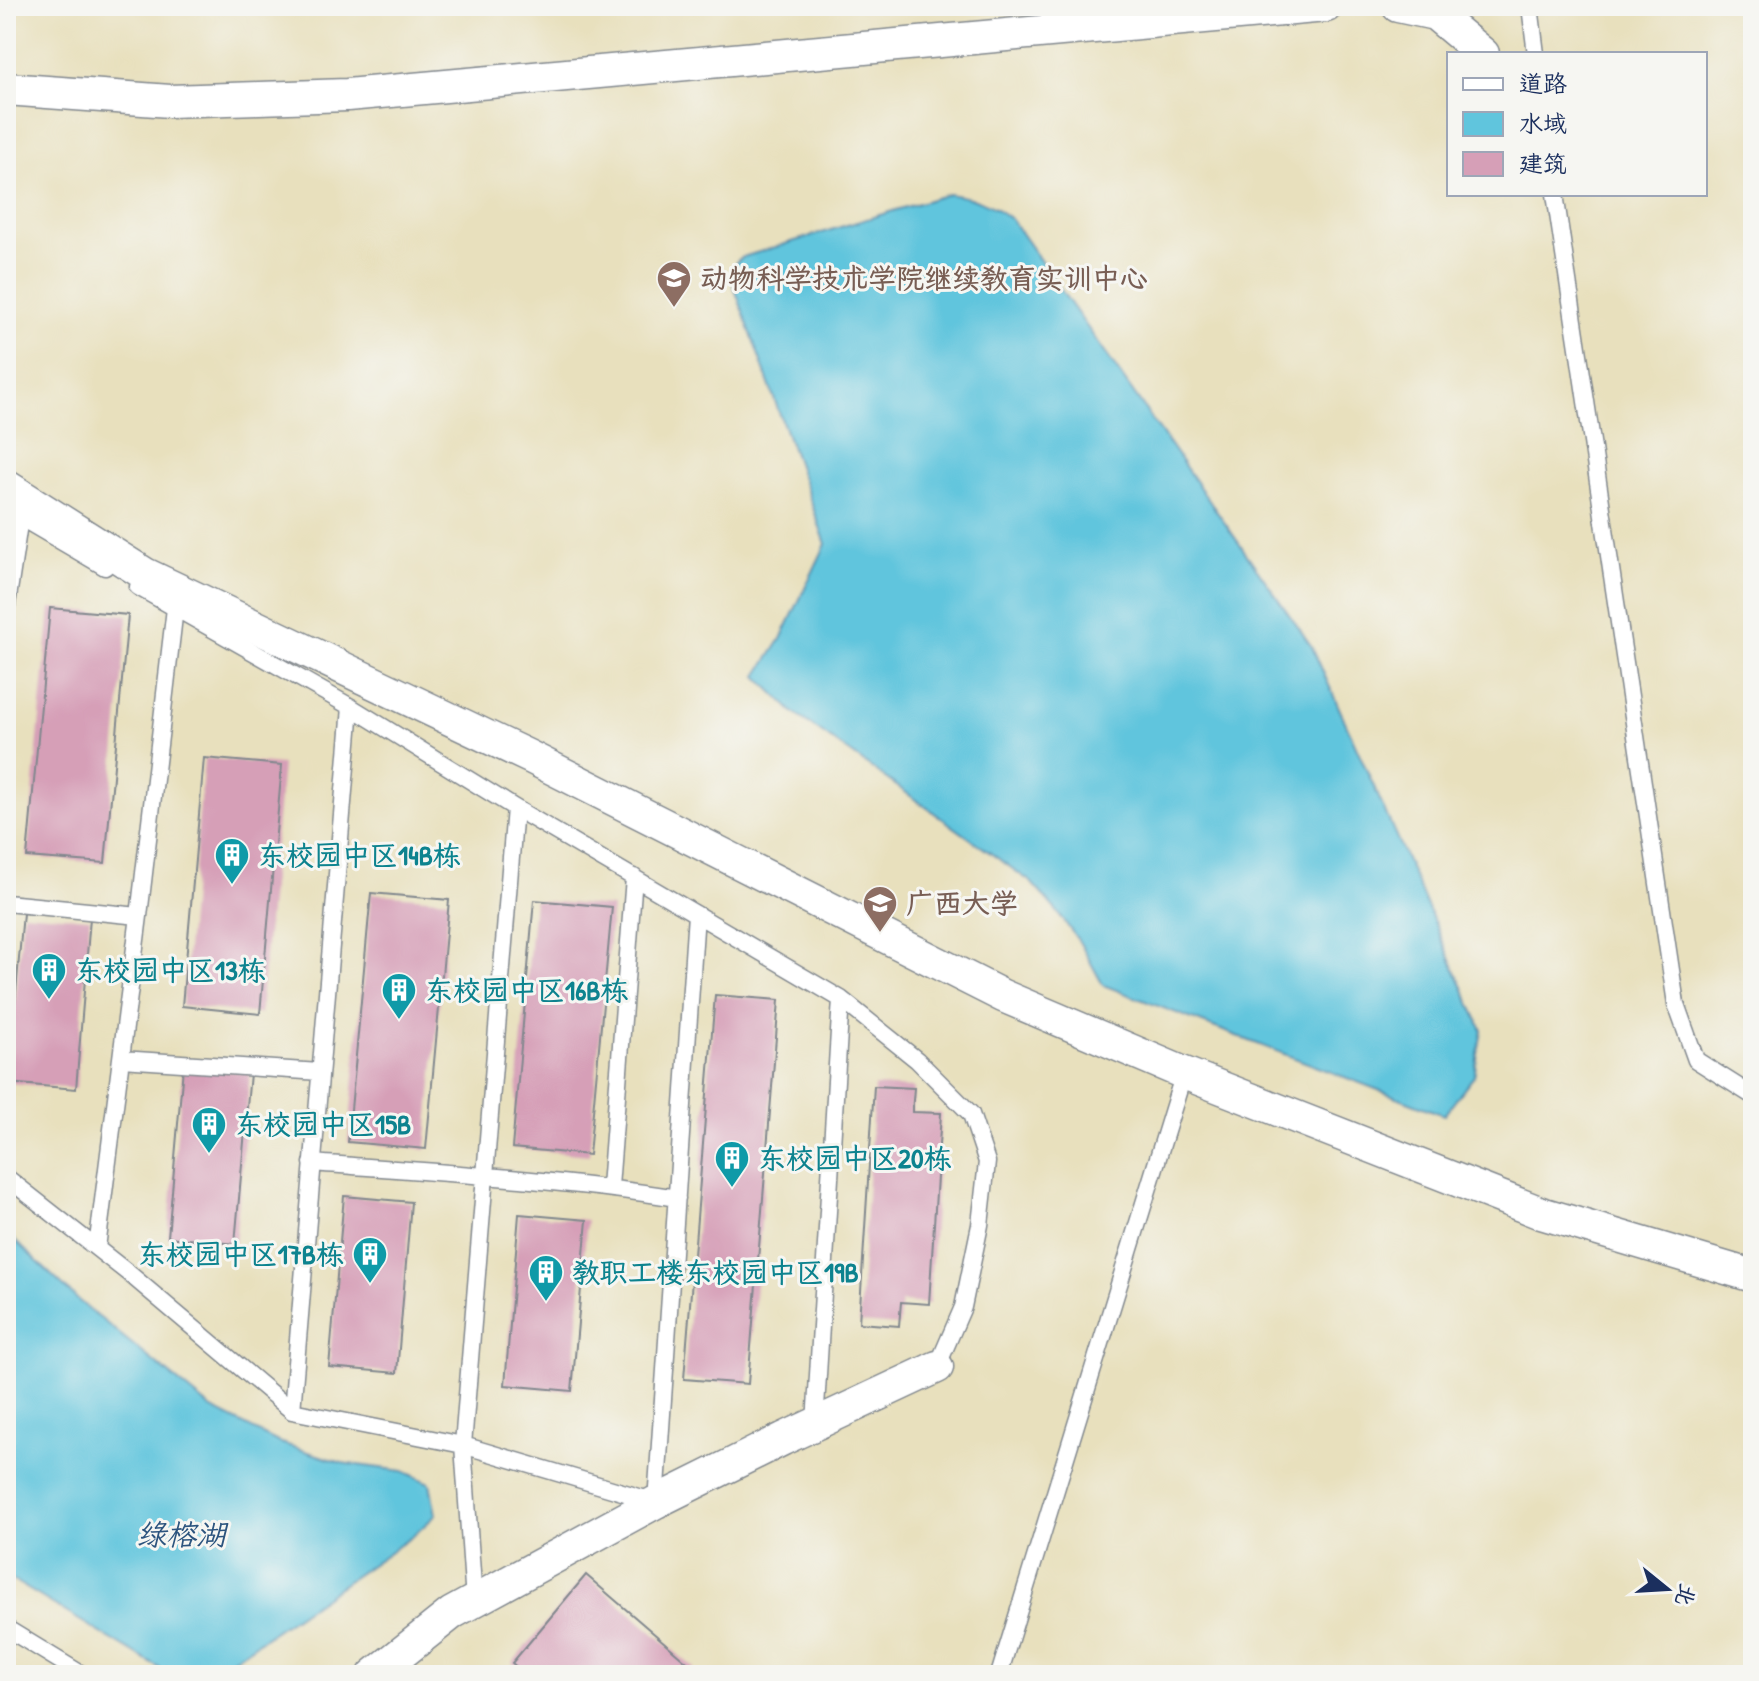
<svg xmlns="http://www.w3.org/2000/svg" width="1759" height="1681" viewBox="0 0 1759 1681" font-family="'Patrick Hand','LXGW WenKai TC',sans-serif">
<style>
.water{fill:#60c5dd;stroke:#3e7a9e;stroke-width:2}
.building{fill:#d69fb7}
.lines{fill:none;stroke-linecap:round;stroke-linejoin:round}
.lane-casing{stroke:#82888e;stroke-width:19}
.street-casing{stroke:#82888e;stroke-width:35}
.lane{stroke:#fff;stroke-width:16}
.street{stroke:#fff;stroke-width:32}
.labels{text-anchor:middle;stroke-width:6;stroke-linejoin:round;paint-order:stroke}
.education-label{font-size:28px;font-weight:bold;fill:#785e54;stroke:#f6f6f2;text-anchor:start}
.culture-label{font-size:28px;font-weight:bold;fill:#0d838f;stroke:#f6f6f2;text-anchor:start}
.water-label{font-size:30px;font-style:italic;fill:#2c547e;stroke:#f6f6f2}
</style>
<rect width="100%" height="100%" fill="#f6f6f2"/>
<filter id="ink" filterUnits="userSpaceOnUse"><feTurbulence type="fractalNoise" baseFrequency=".0125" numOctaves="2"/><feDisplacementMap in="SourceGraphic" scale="16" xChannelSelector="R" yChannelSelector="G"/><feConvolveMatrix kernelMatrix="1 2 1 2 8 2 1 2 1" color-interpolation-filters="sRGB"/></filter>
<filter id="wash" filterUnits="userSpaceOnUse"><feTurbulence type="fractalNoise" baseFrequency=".006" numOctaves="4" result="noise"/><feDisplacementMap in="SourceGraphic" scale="32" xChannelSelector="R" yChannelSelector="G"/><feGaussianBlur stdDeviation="1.8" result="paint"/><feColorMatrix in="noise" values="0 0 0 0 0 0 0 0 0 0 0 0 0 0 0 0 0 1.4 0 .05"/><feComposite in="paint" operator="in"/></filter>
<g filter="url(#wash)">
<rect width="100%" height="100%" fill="#e8e0bd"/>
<!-- water -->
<path class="water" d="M948,194c29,4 40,8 63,25l301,428 170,383 -8,46 -30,39 -341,-130 -23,-42 -24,-33 -25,-28 -238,-170 -36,-36 24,-37 45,-95 -92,-258c-3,-13 -4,-22 9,-29z
M6,1232l73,69 133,108 66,33 64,21 61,8 27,12 6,32 -23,21 -203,139h-39l-165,-99z"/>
<g id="blocks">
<!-- building -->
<path class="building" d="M50,608l78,7 -23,248 -78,-6z
M204,758l78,7 -22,249 -78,-8z
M371,893l78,7 -23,249 -78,-7z
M534,900l78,7 -23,248 -77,-7z
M23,913l67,5 -14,171 -68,-6z
M715,995l64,5 -31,384 -64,-5z
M183,1067l67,6 -15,171 -67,-7z
M874,1086l40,2 -2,24 29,1 -12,191 -28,-2 -2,24 -40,-3z
M344,1196l67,6 -14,171 -68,-6z
M519,1214l68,6 -15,171 -67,-6z
M586,1575l108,93 -7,7h-161l-14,-12z"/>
</g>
</g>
<g filter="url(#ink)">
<use href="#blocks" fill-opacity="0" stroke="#82888e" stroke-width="2"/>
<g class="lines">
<!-- lane casing -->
<g class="lane-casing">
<path id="lane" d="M1530,6l6,48
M1555,194l121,810 20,56 57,36
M6,509l99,58
M138,587l213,120 164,101 326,191 76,61 54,54 16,48 -7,63 -17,82 -26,60
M6,611l14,-94
M6,903l133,13
M121,1059l199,13
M312,1163c122,9 244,16 365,35
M6,1177l126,99 160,135 171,34 193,57 40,-588
M610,1187l24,-310
M97,1248l42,-332 36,-308
M292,1411l59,-704
M815,1424l26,-425
M474,1601l-11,-156 52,-637
M6,1628l77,47
M999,1675l185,-602"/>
</g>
<!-- street casing -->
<g class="street-casing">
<path id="street" d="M1398,6l37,8 48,40
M6,89l164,12 177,-6 979,-89
M6,486l139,88 385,183 473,239 181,77 357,140 212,63
M374,1675l78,-62 22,-12 182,-99 127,-63 154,-72"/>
</g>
<!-- lane -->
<use href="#lane" class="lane"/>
<!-- street -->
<use href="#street" class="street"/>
</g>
</g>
<!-- icons -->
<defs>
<g id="university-pin" transform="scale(1.8)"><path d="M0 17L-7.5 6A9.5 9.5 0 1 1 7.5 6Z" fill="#8d6e63" stroke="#f6f6f2"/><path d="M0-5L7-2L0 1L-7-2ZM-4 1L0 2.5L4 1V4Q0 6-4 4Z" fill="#fff"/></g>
<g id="building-pin" transform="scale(1.8)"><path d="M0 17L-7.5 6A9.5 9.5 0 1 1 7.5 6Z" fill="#0f9aa8" stroke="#f6f6f2"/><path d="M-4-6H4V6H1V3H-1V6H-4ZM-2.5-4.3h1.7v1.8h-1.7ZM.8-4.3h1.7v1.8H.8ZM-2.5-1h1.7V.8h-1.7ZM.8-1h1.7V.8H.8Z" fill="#fff"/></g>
</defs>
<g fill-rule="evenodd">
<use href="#university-pin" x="674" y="278"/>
<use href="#building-pin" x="232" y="855"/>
<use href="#university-pin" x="880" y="903"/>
<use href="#building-pin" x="49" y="970"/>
<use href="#building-pin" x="399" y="990"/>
<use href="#building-pin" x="209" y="1124"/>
<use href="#building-pin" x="732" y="1158"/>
<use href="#building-pin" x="370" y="1254"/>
<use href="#building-pin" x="546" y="1272"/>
</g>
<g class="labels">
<!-- education labels -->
<g class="education-label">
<text x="700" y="288">动物科学技术学院继续教育实训中心</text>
<text x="906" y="913">广西大学</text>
</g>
<!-- culture labels -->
<g class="culture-label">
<text x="258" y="865">东校园中区14B栋</text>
<text x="75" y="980">东校园中区13栋</text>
<text x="425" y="1000">东校园中区16B栋</text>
<text x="235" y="1134">东校园中区15B</text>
<text x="758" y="1168">东校园中区20栋</text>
<text x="344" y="1264" text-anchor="end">东校园中区17B栋</text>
<text x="572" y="1282">教职工楼东校园中区19B</text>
</g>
<!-- water labels -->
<g class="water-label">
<text x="181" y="1545">绿榕湖</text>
</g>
</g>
<!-- margin -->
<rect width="1759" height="1681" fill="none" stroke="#f6f6f2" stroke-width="32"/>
<!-- legend -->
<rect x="1447" y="52" width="260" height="144" fill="#f6f6f2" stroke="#9ea6b7" stroke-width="2"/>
<rect x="1463" y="78" width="40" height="12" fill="#ffffff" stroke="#9ea6b7" stroke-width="2"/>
<text x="1519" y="92" font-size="24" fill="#1b2f5e">道路</text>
<rect x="1463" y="112" width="40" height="24" fill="#60c5dd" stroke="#9ea6b7" stroke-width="2"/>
<text x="1519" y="132" font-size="24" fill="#1b2f5e">水域</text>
<rect x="1463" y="152" width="40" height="24" fill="#d69fb7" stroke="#9ea6b7" stroke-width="2"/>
<text x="1519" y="172" font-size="24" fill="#1b2f5e">建筑</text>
<!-- north arrow -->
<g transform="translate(1667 1589) rotate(108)" stroke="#f6f6f2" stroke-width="6" paint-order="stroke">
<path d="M0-6L14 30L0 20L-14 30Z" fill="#1b2f5e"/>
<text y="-12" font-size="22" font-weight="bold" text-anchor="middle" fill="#1b2f5e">北</text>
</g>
</svg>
